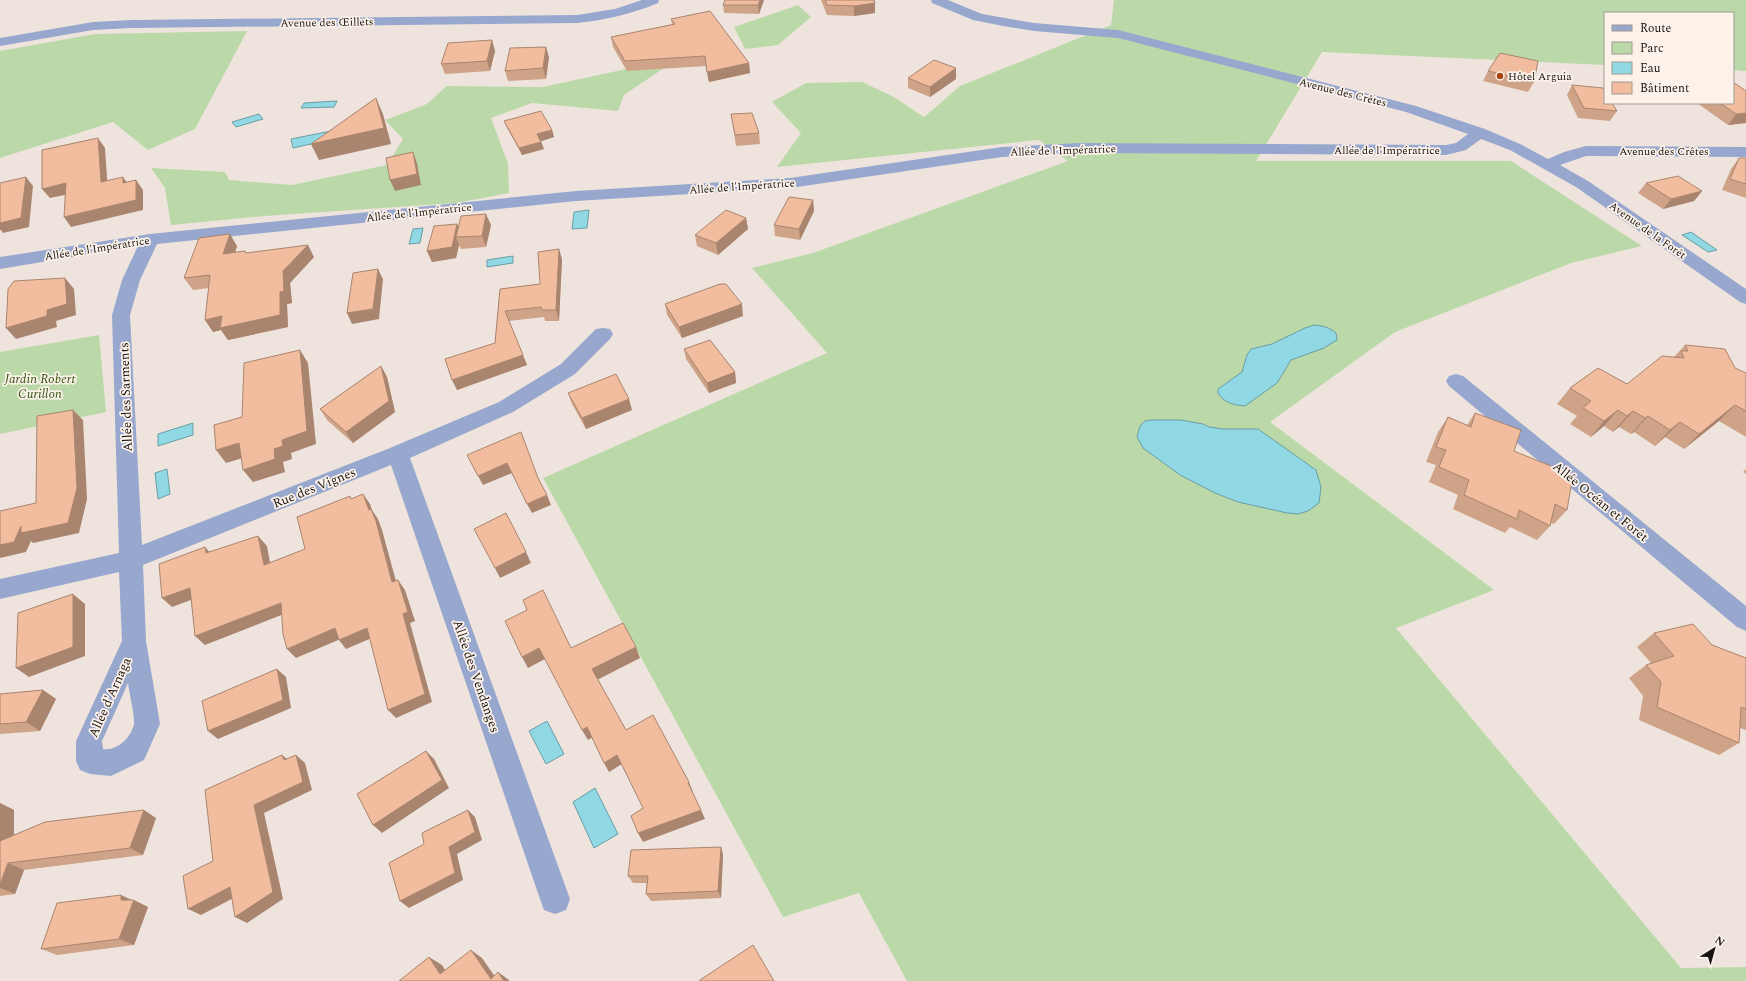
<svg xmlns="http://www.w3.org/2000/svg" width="1746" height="981" viewBox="0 0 1746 981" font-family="Spectral,serif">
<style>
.green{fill:#bbd9a8}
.water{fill:#8fd8e4;stroke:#6b9da5}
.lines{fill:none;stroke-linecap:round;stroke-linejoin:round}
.street{fill:#97a7ce;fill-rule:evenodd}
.wall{fill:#cfa388}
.shaded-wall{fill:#a9846f}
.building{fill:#f1bd9e;stroke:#a9846f}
.poi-dot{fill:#a8450e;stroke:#fcf2ea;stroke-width:1.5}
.labels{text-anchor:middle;stroke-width:3.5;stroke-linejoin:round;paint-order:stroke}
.far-street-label{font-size:11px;fill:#171411;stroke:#fcf2ea}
.far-poi-label{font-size:11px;fill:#171411;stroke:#fcf2ea;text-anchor:start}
.park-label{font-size:13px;font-style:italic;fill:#315510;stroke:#fcf2ea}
.street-label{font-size:13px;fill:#171411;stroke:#fcf2ea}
</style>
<rect width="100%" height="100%" fill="#efe4dd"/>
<!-- green -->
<path class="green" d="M1114,0h632v71h-2l-11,-1v-57h-128v52l-283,-13 -66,109h255l131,85 -71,17 -176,69 -125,90 224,168 -98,38 285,340 65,-1v14h-839l-48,-88 -76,24 -240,-439 284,-125 -75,-85 61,-15 255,-92 -29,-21 -262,27 24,-34 -29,-31 34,-19 56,-1 32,15 30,20 36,-31 151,-61z
M798,5l13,12 -33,28 -33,4 -11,-22z
M247,31l-52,98 -47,21 -35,-28 -113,36v-107l95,-17z
M640,66l24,2 -40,27 -6,16 -86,-8 -41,15 17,46 1,29 -53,10 -191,13 -94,9 -6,-37 -14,-20 74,4 4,8 63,5 95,-20 16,-26 -18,-19 42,-16 20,-18 96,1z
M99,335l7,77 -106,22v-82z"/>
<!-- water -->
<path class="water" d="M337,101l-3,6 -33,1 3,-5z
M259,114l4,5 -27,8 -4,-5z
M331,131l2,8 -40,9 -2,-9z
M589,210l-2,18 -15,1 2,-17z
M423,228l-3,15 -11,1 4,-15z
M1691,232l26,18 -9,2 -26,-17z
M513,256v7l-26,4v-7z
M1314,325c9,1 15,2 22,8l1,7 -13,8 -33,12 -14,23 -32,23c-11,-1 -21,-3 -27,-13v-4l24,-17 5,-17 4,-6 21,-5 33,-16z
M1151,420h30l22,4 6,3 14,2h35l58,41 5,17 -2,16 -11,8 -10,3 -11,-1 -49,-11 -23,-9 -35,-18 -37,-27 -6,-11 3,-11 5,-5z
M193,423v12l-35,11v-12z
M167,469l3,25 -12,5 -3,-26z
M547,721l17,33 -18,10 -17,-33z
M595,788l23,46 -24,14 -21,-46z"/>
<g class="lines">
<!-- street -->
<path class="street" d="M642,0h17l-1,3c-26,11 -53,17 -81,20l-444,5 -40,2 -93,16v-8l93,-16 40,-2 444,-5 38,-6z
M931,0h17l34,14 52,9 84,7 298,76 69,23 35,15 28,15 16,-7 22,-6 160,1v10l-160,-1 -26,9 28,16 158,108v15l-6,-2 -164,-115 -66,-37 -29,-11 -15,11 -20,5 -367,-2 -77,4 -212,31 -214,13 -419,43 -17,36 -10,35 12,230 248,-97 109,-46 62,-38 35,-35 7,-1 7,1 3,5 -3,5 -35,35 -62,38 -103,46 160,441 -4,11 -11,4 -11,-4 -4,-11 -149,-434 -248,100 3,76 14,83 -16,36 -33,16 -21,-2 -10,-4 -4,-9v-20l46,-100 -3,-69 -119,27v-20l119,-26 -7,-238 10,-35 16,-34 -138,23v-12l150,-23 426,-43 214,-13 212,-31 77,-4 367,2 10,-2 12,-9 -62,-22 -288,-74 -84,-7 -31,-5 -30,-6 -41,-17zM128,683c1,9 7,33 6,41 -3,14 -17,27 -31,25l-1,-8z
M1456,374l7,2 283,230v25l-9,-4 -288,-241 -3,-5 3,-5z"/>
</g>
<!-- wall -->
<path class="wall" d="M764,0l-5,14 -35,-1 -1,-8z
M821,0h53l1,13 -21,3 -27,-1z
M671,19l78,44 1,10 -41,9 -3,-16 -79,5 -14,-24 -2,-10 61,-12z
M492,40l3,11 -5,20 -45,3 -4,-10z
M549,57l-3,22 -38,2 -3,-10z
M1488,71l46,11 -6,10 -45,-11z
M908,78l48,1 -26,18 -22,-9z
M1572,85l45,26 -7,10 -32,-3 -11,-23z
M1697,103h36l13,20 -18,2z
M731,114l28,19 1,11 -24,2z
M504,121l48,9 2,7 -13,4 3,8 -22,6 -15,-27z
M1739,158h7v40l-24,-8 9,-21z
M1646,183l56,8 -8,10 -31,8 -25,-16z
M813,200l1,11 -14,29 -25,-4 -1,-11z
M746,218l2,11 -30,26 -21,-9 -2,-11z
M491,225l-5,22 -25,2 -2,-4 -3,13 -24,4 -5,-11 31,-24z
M237,246l-2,6 10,-1 2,2 67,4 -24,26 2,20 -5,1 1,23 -60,13 -7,-10 -8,2 -4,-44 -16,2 -9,-12z
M562,259l-3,62h-14l-1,-4 -35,4 18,44 -70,25 38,-47 5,-54 40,-5z
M665,304l78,12 -61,22 -15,-23z
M1685,345l50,23 11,5v64l-27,-16 -35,28 -19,-12 -10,9 -21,-14 -3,2 -12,-7 -6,5 -9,-6 -13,11 -21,-13 7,-8 -20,-12 13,-16 57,-4 47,-27z
M684,349l51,23 1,11 -27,10 -23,-34z
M381,366l6,11 8,35 -42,31 -26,-23 -7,-11z
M568,393l64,17 -46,19 -14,-25z
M1475,413l39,38 53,59 -13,14 -3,-1 -1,3 -13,14 -27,-13 -5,6 -52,-24 5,-14 -29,-13 7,-17 -10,-3 12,-30 10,-15 19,8z
M1746,469v5l-3,-2z
M1654,633l58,12 34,13v72l-6,-2 -1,15 -20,12 -80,-35 4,-24 -14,-18 17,-13 5,-2 -14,-16z
M43,690l13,9 -16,32 -40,3v-40z
M0,803l14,7v25l142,-17 -13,37 -119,15 -9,24 -15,2z
M721,847l2,8 -2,43 -70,3 -5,-7 1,-11h-14l-5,-7z
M132,900l16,7 -14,38 -77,10 -16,-6z"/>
<!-- shaded-wall -->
<path class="shaded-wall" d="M760,0h4l-5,14 -1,-9z
M875,3v10l-21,3v-10z
M492,40l3,11 -5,20 -3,-10z
M546,47l3,10 -3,22 -3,-11z
M749,63l1,10 -41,9 -2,-10z
M956,68v11l-26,18v-10z
M376,98l7,16 8,30 -72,16 -8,-16z
M1746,113v10l-18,2 8,-11z
M552,130l2,7 -15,5 -2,-8z
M98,138l7,10 3,44 -7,-10z
M541,142l3,7 -22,6 -3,-7z
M413,152l4,11 4,22 -26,6 -5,-11z
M26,177l7,9 -4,41 -26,6 -2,-3h-1v-7z
M123,177l7,10 -7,-4z
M136,180l7,10v20l-72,17 -7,-10z
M66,183l8,10 -24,5 -8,-9z
M1702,191l-8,10 -31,8 8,-10z
M813,200l1,11 -14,29 -1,-11z
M486,214l5,11 -5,22 -4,-11z
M746,218l2,11 -30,26 -2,-12z
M457,224l5,12 -6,1 3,8 -3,13 -24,4 -5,-11z
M230,234l7,12 -6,20 -8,-12z
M308,245l6,12 -24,26 2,20 -5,1 1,23 -60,13 -7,-10 -8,2 -8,-12 75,-28 3,-21z
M559,249l3,10 -3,62 -3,-11z
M378,269l5,10 -4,40 -27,5 -5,-11z
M65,278l9,11 2,26 -20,6 1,6 -41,12 -10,-11 41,-18z
M742,304l1,12 -61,22 -3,-11z
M300,350l8,13 8,81 -25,9 1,6 -9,3 2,10 -32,10 -10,-12 31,-21 8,-9z
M523,355l4,10 -70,25 -5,-10z
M381,366l6,11 8,35 -42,31 -7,-11z
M735,372l1,11 -27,10 -2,-10z
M629,399l3,11 -46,19 -4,-11z
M1735,405l-16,16 -35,28 15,-15z
M73,410l10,10 4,79 -8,34 -46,10 -2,-2 -5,11 -26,6v-13l21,-19 7,6z
M1618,410l-14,16 -13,11 13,-16z
M1633,411l-14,16 -6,5 14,-16z
M1648,416l-14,16 -3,2 14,-16z
M1680,422l-15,15 -10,9 15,-16z
M239,443l10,13 -23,7 -10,-13z
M507,463l5,10 -29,12 -5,-9z
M363,494l7,10 2,6 6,9 4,11 17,62 -7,-10z
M547,495l4,10 -19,8 -5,-9z
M258,536l9,10 5,28 -8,-9z
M205,547l9,10 -8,-4z
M526,552l5,11 -31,15 -5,-10z
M398,580l7,10 10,31 -5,2 22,79 -36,16 -8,-8 15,-96z
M190,588l9,9 -27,10 -10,-9z
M73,594l12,10v52l-56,21 -13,-9z
M281,603l8,9 -84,33 -10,-9z
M335,628l8,10 -47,20 -9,-9z
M367,628l7,9 -28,12 -7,-9z
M636,647l4,11 -43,22 -5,-11z
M539,648l6,11 -17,9 -6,-11z
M277,669l9,8 5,31 -73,31 -10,-8z
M43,690l13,9 -16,32 -14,-9z
M587,727l6,10 -5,3 -6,-10z
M426,751l8,8 15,29 -67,45 -9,-8z
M282,755l10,8 -8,-3z
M296,755l9,8 7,27 -48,23 19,86 -36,24 -12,-6 19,-112z
M617,755l5,9 -13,8 -5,-9z
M689,782l4,10 -2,1 -3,-10z
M0,803l14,7v39l-14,-6z
M144,810l12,8 -13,37 -13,-7z
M468,810l7,7 7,23 -25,14 6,26 -54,28 -9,-7 49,-54z
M701,810l4,9 -62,23 -5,-9z
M721,847l2,8 -2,43 -3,-7z
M8,863l16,7 -9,24 -15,-6v-4z
M230,887l11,7 -40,21 -13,-6z
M121,895l13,6v-1l14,7 -14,38 -15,-6z
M471,950l11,8 16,23 -7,-2z
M429,957l13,8 10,16 -12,-7z
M498,972l11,8v1h-5z"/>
<!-- building -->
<path class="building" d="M725,0h35l-2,5h-35z
M825,0h49l1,3 -21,3 -27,-1z
M710,11l39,52 -42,9 -2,-16 -80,5 -14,-24 64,-13 -4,-5z
M492,40l-5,21 -46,3 7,-21z
M546,47l-3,21 -38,3 5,-23z
M1500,53l38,8 -4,21 -46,-11z
M934,60l22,8 -26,19 -22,-9z
M1733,82l13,9v22l-10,1 -16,-11h13z
M1572,85l31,3 2,3v12h7l5,8 -33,-3z
M376,98l8,30 -73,16z
M541,111l11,19 -15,4 4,8 -22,6 -15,-27z
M752,113l7,20 -24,2 -4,-21z
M98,138l3,44 22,-5v6l13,-3v20l-72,17 2,-34 -24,6v-39z
M413,152l4,22 -27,6 -4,-22z
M1739,158h7v26l-16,-5z
M1678,176l24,15 -31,8 -25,-16z
M26,177l-5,41 -21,5v-40z
M789,197l24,3 -14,29 -25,-4z
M726,210l20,8 -30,25 -21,-8z
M486,214l-4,22 -26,1 5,-21z
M457,224l-5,23 -25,4 7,-25z
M230,234l-7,20 22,-3 1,2 62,-8 -25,26 1,20 -4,1v23l-60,13 2,-12 -17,4 5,-45 -26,3 15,-40z
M559,249l-3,61h-14l-1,-3 -36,4 18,44 -71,25 -7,-21 50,-16 5,-54 40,-5 -2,-32z
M378,269l-5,40 -26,4 6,-40z
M65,278l2,26 -20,6v6l-41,12 2,-39 6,-8z
M720,284h6l16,20 -63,23 -14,-23z
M710,340l25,32 -28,11 -23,-34z
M1685,345l40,4 10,19 11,5v38l-11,-6 -36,29 -19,-12 -10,8 -22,-14 -3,2 -12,-7 -6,5 -9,-6 -14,11 -21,-13 8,-7 -21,-13 28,-20 29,16 35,-28 22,2 -3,-7h7z
M300,350l7,81 -25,9 1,6 -9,3 1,10 -32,11 -4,-27 -23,7 -2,-25 28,-8 2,-54z
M381,366l8,35 -43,31 -26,-23z
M616,374l13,25 -47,19 -14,-25z
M73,410l4,78 -9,35 -47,10v-7l-7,16 -14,3v-34l36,-8 1,-87z
M1475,413l46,17 -7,21 59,24 -6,35 -12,-6 -5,22 -31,-16 -2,9 -53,-24 5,-15 -30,-13 7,-17 -10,-3 12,-30 23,10z
M521,432l17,46 9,17 -20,9 -20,-41 -29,13 -11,-21z
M363,494l6,16 2,-1 5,12 16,61 6,-2 10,32 -5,2 22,80 -37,16 -21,-82 -28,12 -4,-12 -48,21 -4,-15 -2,-31 -86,33 -5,-48 -28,10 -3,-34 46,-17 1,6 52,-17 6,29 41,-16 -8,-32 53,-21 1,3z
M506,513l20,39 -31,16 -21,-39z
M543,590l28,58 52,-25 13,24 -44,22 34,61 27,-15 36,67 -1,1 13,27 -63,23 -7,-17 12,-8 -26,-53 -13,8 -17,-36 -5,3 -43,-82 -17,9 -17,-36 22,-11 -4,-10z
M73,594v53l-57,21 2,-55z
M1693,624l19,21 34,13v51l-5,-2 -2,36 -82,-36 4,-25 -15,-17 28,-9 -20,-23z
M277,669l6,31 -75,31 -6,-30z
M43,690l-17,32 -26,2v-30z
M426,751l16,29 -69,45 -16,-31z
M282,755l2,5 12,-5 7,27 -49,23 19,87 -38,25 -5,-30 -42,22 -5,-33 30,-15 -8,-71z
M144,810l-14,38 -122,15 -8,21v-43l45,-19z
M468,810l7,22 -26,15 6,26 -55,28 -11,-38 35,-19 -2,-11z
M721,847l-3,44 -72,3 2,-18h-20l3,-26z
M121,895v5h13l-15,39 -78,10 16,-46z
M753,945l21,36h-74v-1z
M471,950l20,29 7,-7 6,9h-105l30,-24 11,17z"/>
<!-- markers -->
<circle class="poi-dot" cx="1500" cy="76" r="4"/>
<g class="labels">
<!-- far-street labels -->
<g class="far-street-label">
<text transform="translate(327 22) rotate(-1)" y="4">Avenue des Œillets</text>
<text transform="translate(1343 92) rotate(14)" y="4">Avenue des Crêtes</text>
<text transform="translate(1063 150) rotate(-2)" y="4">Allée de l'Impératrice</text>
<text x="1387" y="154">Allée de l'Impératrice</text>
<text x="1664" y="155">Avenue des Crêtes</text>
<text transform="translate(742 186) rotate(-4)" y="4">Allée de l'Impératrice</text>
<text transform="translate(419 212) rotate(-6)" y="4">Allée de l'Impératrice</text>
<text transform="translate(1648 230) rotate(35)" y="4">Avenue de la Forêt</text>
<text transform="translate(97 248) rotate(-9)" y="4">Allée de l'Impératrice</text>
</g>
<!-- far-poi labels -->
<g class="far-poi-label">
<text x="1508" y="80">Hôtel Arguia</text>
</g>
<!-- park labels -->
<g class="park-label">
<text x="40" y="383">Jardin Robert<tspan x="40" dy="15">Curillon</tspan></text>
</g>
<!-- street labels -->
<g class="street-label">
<text transform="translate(125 397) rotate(-92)" y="5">Allée des Sarments</text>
<text transform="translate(314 487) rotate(-22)" y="5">Rue des Vignes</text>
<text transform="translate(1601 501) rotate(39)" y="5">Allée Océan et Forêt</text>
<text transform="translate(477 676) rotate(71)" y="5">Allée des Vendanges</text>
<text transform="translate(109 697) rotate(-66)" y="5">Allée d'Arnaga</text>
</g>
</g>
<!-- legend -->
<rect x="1604" y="12" width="130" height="92" fill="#fcf2ea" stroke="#a09993"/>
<rect x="1612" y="25" width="20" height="6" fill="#97a7ce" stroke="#a09993"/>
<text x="1640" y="32" font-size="12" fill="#171411">Route</text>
<rect x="1612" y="42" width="20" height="12" fill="#bbd9a8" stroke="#a09993"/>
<text x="1640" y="52" font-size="12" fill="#171411">Parc</text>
<rect x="1612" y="62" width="20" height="12" fill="#8fd8e4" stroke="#a09993"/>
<text x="1640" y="72" font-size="12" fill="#171411">Eau</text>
<rect x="1612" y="82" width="20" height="12" fill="#f1bd9e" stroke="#a09993"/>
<text x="1640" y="92" font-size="12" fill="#171411">Bâtiment</text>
<!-- north arrow -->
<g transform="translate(1714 949) rotate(37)" stroke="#fcf2ea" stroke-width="3" paint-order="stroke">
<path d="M0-3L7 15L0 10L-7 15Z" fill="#171411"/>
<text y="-6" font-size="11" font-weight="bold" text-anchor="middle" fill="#171411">N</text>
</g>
</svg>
